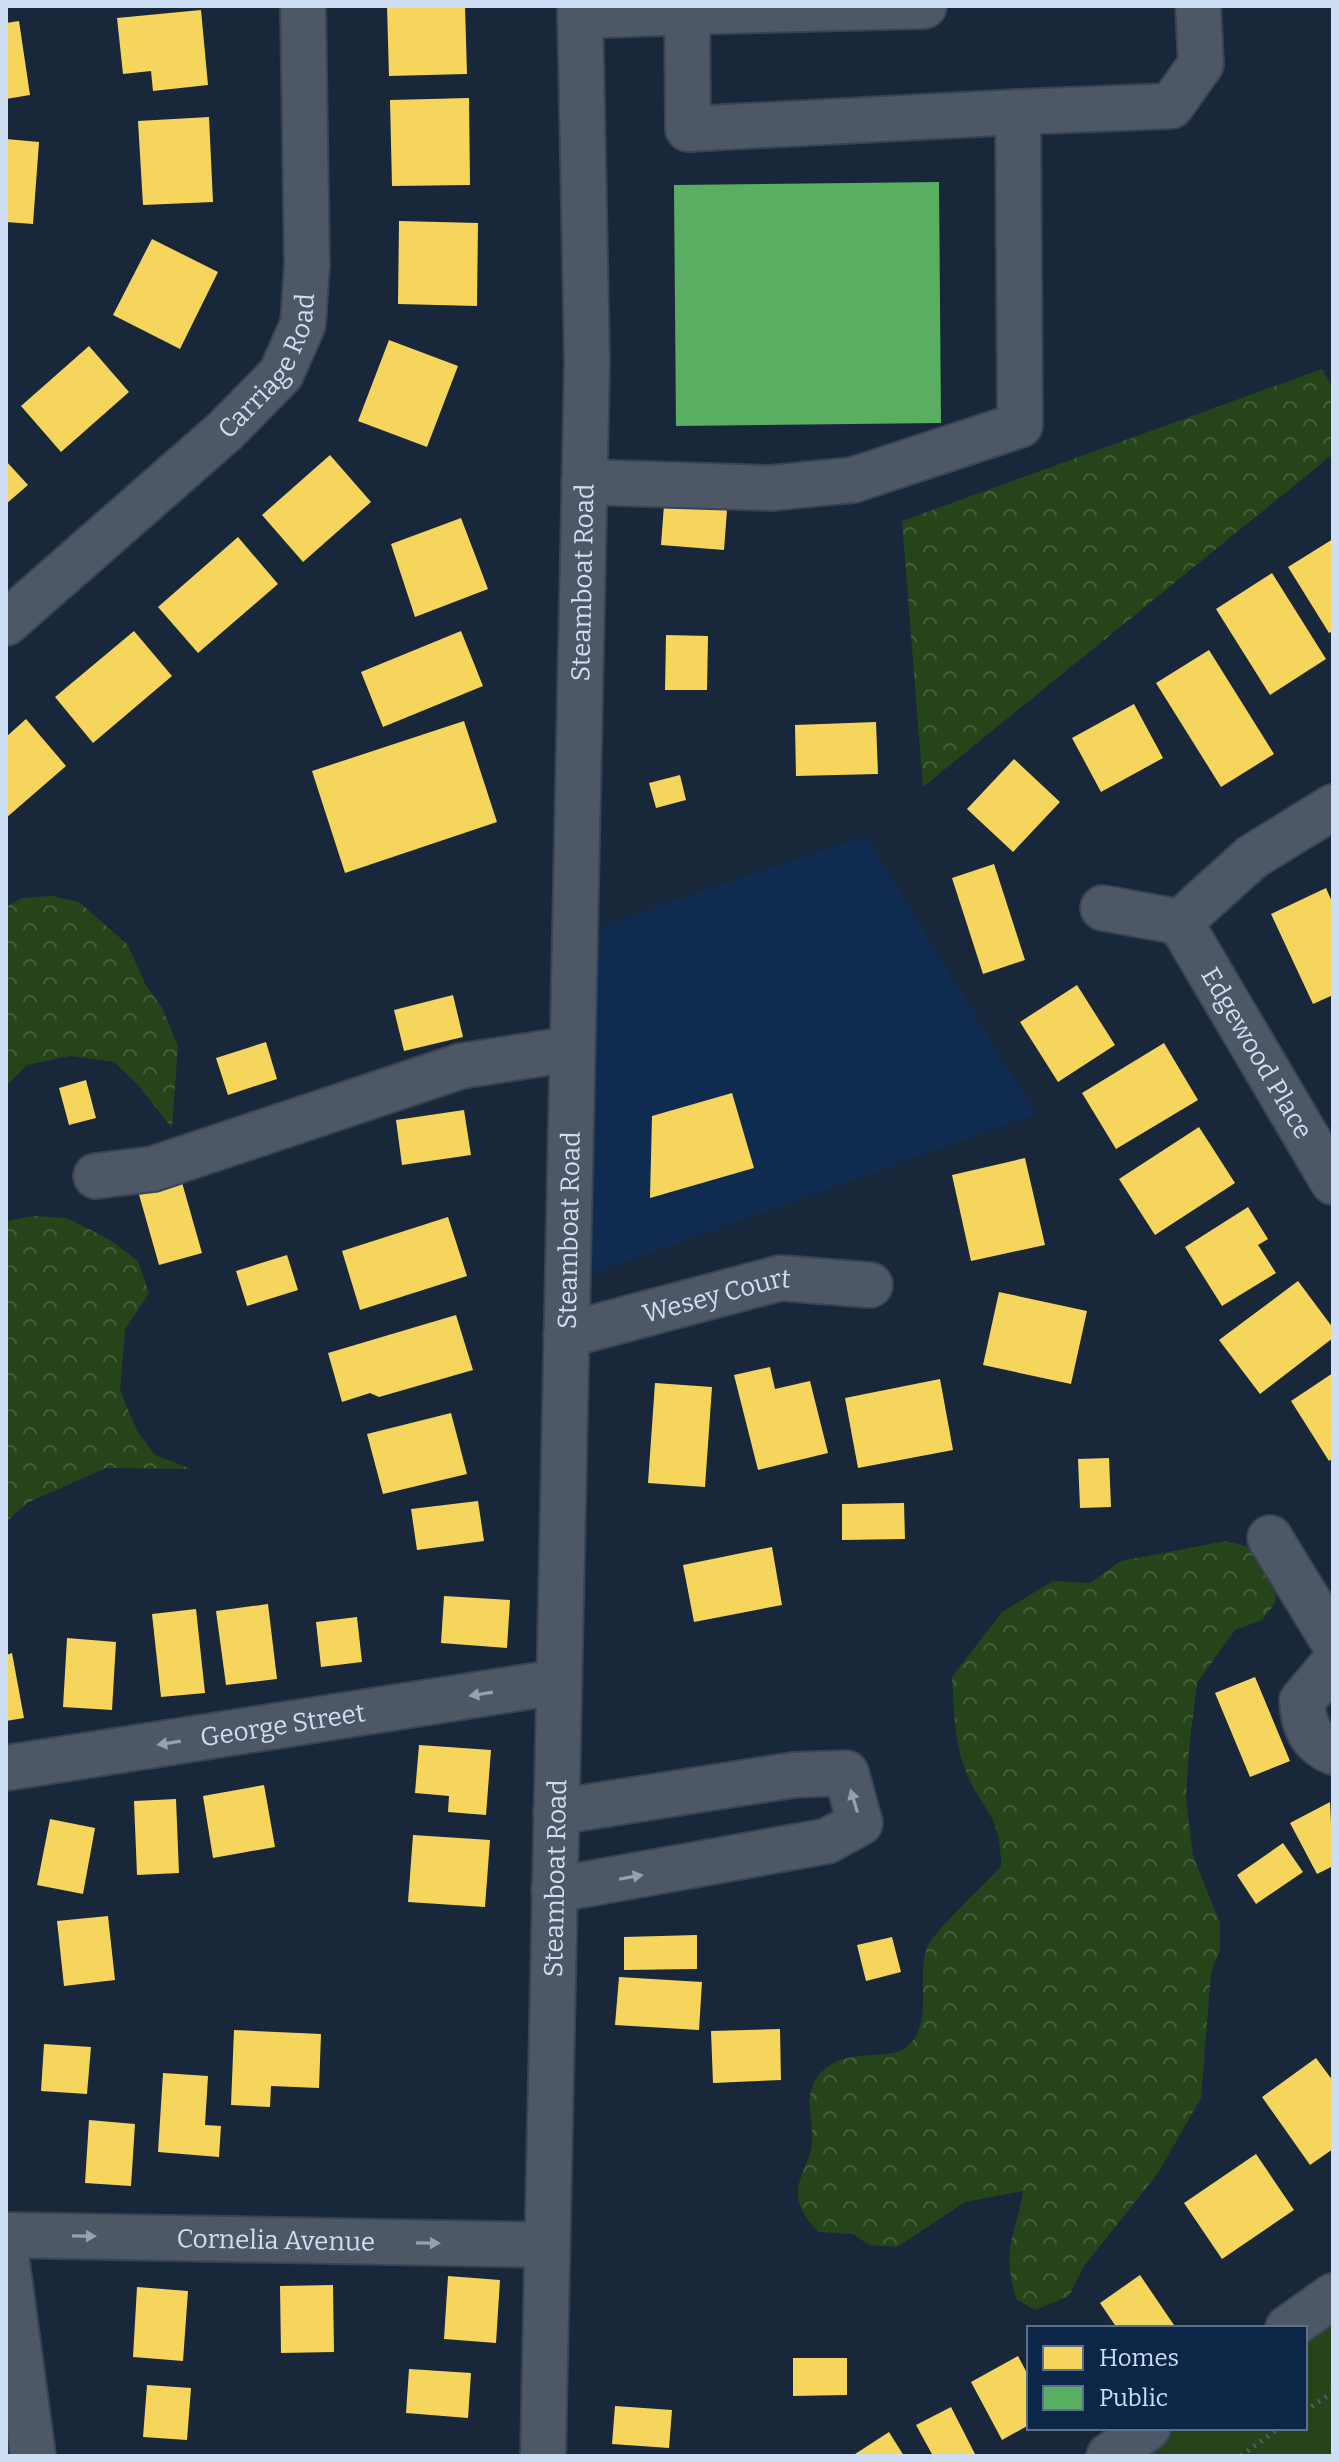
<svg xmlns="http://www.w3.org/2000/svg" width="1339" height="2462" viewBox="0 0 1339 2462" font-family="Bitter,serif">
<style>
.built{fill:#0f2b50}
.forest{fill:url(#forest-crowns)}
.green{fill:#26441a}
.homes{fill:#f6d55c}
.public{fill:#5aae61}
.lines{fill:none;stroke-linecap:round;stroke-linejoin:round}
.minor-casing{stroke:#384353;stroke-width:48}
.path{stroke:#535d6a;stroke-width:5;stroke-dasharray:2 6;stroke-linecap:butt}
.minor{stroke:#4d5765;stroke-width:44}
.oneway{fill:#94a1b4}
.labels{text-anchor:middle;stroke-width:8;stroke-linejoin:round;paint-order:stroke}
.street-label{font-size:26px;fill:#cedef4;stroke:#0c2647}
</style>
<defs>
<pattern id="forest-crowns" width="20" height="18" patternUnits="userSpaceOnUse" patternTransform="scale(2)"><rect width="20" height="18" fill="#26441a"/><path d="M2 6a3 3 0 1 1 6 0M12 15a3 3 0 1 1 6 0" fill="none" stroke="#445f3c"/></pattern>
</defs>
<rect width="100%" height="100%" fill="#19273a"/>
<!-- built -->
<path class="built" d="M865,835l171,279 -469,169 8,-348z"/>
<!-- forest -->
<path class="forest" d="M1322,369l11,19v66l-410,333 -21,-266z
M52,896l27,6 49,43 17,39 17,24 16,38 -6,82 -34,-43 -24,-23 -44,-6 -43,9 -21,21v-179l16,-9z
M34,1216l33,2 43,22 28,21 11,32 -24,36 -5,61 17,41 18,24 36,14 -85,-1 -79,35 -21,19v-301z
M1226,1541l33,9 18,29 -2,24 -13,17 -27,10 -38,53 -8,67 -3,48 7,58 27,67v27l-9,22 -10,126 -43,75 -74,93 -15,30 -34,14 -19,-11c-15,-54 -1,-59 7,-108l-58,11 -68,45 -28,-2 -16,-11 -34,-2c-11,-11 -19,-20 -21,-36 -2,-17 13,-36 14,-53 2,-27 -13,-52 14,-75 25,-21 69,-5 85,-25 22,-26 5,-65 16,-95 6,-17 59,-64 74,-82 0,-55 -20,-54 -36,-97 -11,-28 -11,-62 -13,-92l50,-65 51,-31 37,2 31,-22z"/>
<!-- green -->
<path class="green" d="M1333,2296v160h-224l39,-28h157v-100z"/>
<!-- homes -->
<path class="homes" d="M387,6h78l2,68 -78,2z
M201,10l7,75 -55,6 -2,-20 -28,3 -6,-56z
M19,21l11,74 -24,4v-76z
M469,98l1,87 -78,1 -2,-86z
M209,117l4,85 -70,3 -5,-84z
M6,139l33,3 -6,82 -27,-2z
M399,221l79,2 -1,83 -79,-2z
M152,239l66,33 -38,77 -67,-34z
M389,340l69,26 -31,81 -69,-26z
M89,346l40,46 -68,60 -40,-46z
M330,455l41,47 -68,60 -41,-47z
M6,461l22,24 -22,19z
M664,505l63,5 -3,40 -63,-5z
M461,518l27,71 -73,28 -24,-73z
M238,537l40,47 -80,69 -40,-46z
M1333,539v92l-4,2 -41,-66z
M1272,573l54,86 -56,36 -54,-86z
M134,631l38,45 -79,67 -38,-46z
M461,631l22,55 -100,41 -22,-55z
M666,635l42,1 -1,54h-42z
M1209,650l65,104 -53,33 -65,-104z
M1134,704l29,54 -62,34 -29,-54z
M26,719l40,47 -60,52v-81z
M464,721l33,101 -152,51 -33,-102z
M876,722l2,52 -82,2 -1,-51z
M1014,759l46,43 -47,50 -46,-43z
M680,775l6,25 -30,8 -7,-25z
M994,864l31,96 -42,14 -31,-96z
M1326,888l7,16v91l-20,9 -42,-90z
M1077,985l38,60 -57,37 -38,-60z
M453,995l10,42 -59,14 -10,-41z
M266,1042l11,37 -49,16 -12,-37z
M1164,1043l34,57 -82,49 -34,-56z
M86,1080l10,38 -27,7 -10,-37z
M732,1093l22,75 -104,30 2,-82z
M464,1110l7,45 -69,10 -6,-45z
M1199,1127l36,56 -80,52 -36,-56z
M1025,1158l20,87 -74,16 -19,-86z
M181,1179l21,74 -43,12 -21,-74z
M1248,1207l20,32 -10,6 18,28 -54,33 -37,-59z
M448,1217l19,59 -107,34 -18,-59z
M287,1255l11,35 -51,16 -11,-35z
M1298,1281l35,47v10l-73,56 -41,-54z
M999,1292l88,19 -16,73 -88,-19z
M456,1315l17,55 -94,27 -9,-4 -28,9 -14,-49z
M770,1367l5,22 35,-8 18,72 -70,17 -24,-95z
M1333,1373v85l-4,3 -38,-60z
M940,1379l13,71 -95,18 -13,-70z
M655,1383l57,4 -7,100 -57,-4z
M451,1413l16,61 -84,20 -16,-60z
M1109,1458l2,49 -31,1 -2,-49z
M478,1501l6,40 -67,9 -6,-41z
M904,1503l1,36 -63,1v-36z
M772,1547l10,58 -88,17 -11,-57z
M444,1596l66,4 -3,48 -66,-5z
M268,1604l9,75 -51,6 -10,-74z
M196,1609l9,84 -44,4 -9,-83z
M357,1617l5,45 -41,5 -5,-45z
M67,1638l49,4 -4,68 -49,-3z
M12,1653l12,65 -18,3v-66z
M1255,1677l35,84 -40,16 -35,-84z
M419,1745l72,5 -5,65 -38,-3 1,-16 -34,-3z
M264,1785l11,62 -62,11 -10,-62z
M176,1799l3,74 -42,2 -3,-74z
M1330,1802l3,64 -16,8 -27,-51z
M50,1819l45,9 -12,66 -46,-9z
M413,1835l77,5 -5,67 -77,-5z
M1283,1843l20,29 -47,32 -19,-29z
M108,1916l7,64 -51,6 -7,-65z
M697,1935v34l-73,1v-33z
M892,1937l9,35 -35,9 -9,-36z
M619,1977l83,5 -3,48 -84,-5z
M780,2029l1,51 -68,3 -2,-52z
M234,2030l87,4 -2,54 -48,-2 -1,21 -39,-2z
M44,2044l47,3 -4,47 -46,-3z
M1316,2058l17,23v68l-23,16 -48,-68z
M163,2073l45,3 -3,49 16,1 -2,31 -61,-5z
M89,2120l46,4 -4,62 -46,-3z
M1256,2154l38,56 -72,49 -38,-56z
M1140,2275l36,53h-59l-17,-25z
M448,2276l52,4 -4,63 -52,-4z
M333,2285l1,67 -53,1 -1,-67z
M137,2287l51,4 -5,70 -50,-4z
M1018,2356l11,21v48l-27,15 -31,-58z
M793,2358h54v37l-54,1z
M409,2369l62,4 -3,45 -62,-5z
M147,2385l44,3 -4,52 -44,-3z
M615,2406l57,4 -3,38 -57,-4z
M951,2407l25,49h-43l-17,-31z
M889,2432l15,24h-52z"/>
<!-- public -->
<path class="public" d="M939,182l2,241 -265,3 -2,-241z"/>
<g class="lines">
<!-- minor casing -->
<g class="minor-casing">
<g id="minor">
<path d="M924,6l-237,6 1,117 330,-17"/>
<path d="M580,16l107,-4v-6"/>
<path d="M584,482l187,6 82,-8 167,-55 -2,-313 153,-6 30,-42 -3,-58"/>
<path id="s1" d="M6,623l219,-192 56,-57 22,-50 4,-59 -4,-259"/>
<path id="s2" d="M1333,807l-81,50 -72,65 153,260"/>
<path d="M1103,908l77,14"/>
<path d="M96,1176l57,-7 308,-103 111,-17"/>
<path id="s3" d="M566,1335l214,-57 90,7"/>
<path d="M1270,1538l63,103"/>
<path d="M1333,1664l-31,37c1,23 9,42 31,51"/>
<path id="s4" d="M6,1768l552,-86"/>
<path d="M554,1890l273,-49 33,-18 -14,-50 -53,2 -237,37"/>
<path id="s5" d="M6,2235l541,10"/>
<path d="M6,2255l27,201"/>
<path d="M1288,2328l45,-32"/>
<path id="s6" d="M543,2456l44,-2093 -7,-357"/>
<path d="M1109,2456l39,-28"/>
</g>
</g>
<!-- path -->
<path class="path" d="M1305,2411l28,-19
M1241,2456l38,-28"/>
<!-- minor -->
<use href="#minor" class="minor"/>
</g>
<!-- one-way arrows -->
<defs><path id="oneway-solid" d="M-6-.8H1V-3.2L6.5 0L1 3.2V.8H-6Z" transform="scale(2)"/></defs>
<g class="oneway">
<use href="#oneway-solid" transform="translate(481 1694) rotate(171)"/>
<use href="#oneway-solid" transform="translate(169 1743) rotate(171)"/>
<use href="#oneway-solid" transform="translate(854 1801) rotate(-107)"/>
<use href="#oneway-solid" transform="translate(631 1877) rotate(-10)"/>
<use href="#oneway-solid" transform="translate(84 2236) rotate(1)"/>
<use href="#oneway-solid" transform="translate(428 2243) rotate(1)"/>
</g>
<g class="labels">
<!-- street labels -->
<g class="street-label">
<text dy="9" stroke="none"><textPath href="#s1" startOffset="372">Carriage Road</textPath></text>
<text dy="9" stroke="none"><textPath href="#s6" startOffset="1874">Steamboat Road</textPath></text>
<text dy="9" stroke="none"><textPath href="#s2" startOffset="344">Edgewood Place</textPath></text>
<text dy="9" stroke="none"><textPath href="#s6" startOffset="1226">Steamboat Road</textPath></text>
<text dy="9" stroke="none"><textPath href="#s3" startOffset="156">Wesey Court</textPath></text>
<text dy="9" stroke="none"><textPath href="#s4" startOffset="280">George Street</textPath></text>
<text dy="9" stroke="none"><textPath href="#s6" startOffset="578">Steamboat Road</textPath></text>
<text dy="9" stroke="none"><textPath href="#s5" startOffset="270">Cornelia Avenue</textPath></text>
</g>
</g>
<!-- border -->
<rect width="1339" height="2462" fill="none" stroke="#cedef4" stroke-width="16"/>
<!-- legend -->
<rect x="1027" y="2326" width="280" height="104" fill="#0c2647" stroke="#5a708c" stroke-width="2"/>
<rect x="1043" y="2346" width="40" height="24" fill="#f6d55c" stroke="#5a708c" stroke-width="2"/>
<text x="1099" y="2366" font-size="24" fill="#cedef4">Homes</text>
<rect x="1043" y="2386" width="40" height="24" fill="#5aae61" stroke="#5a708c" stroke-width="2"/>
<text x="1099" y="2406" font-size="24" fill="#cedef4">Public</text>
</svg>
